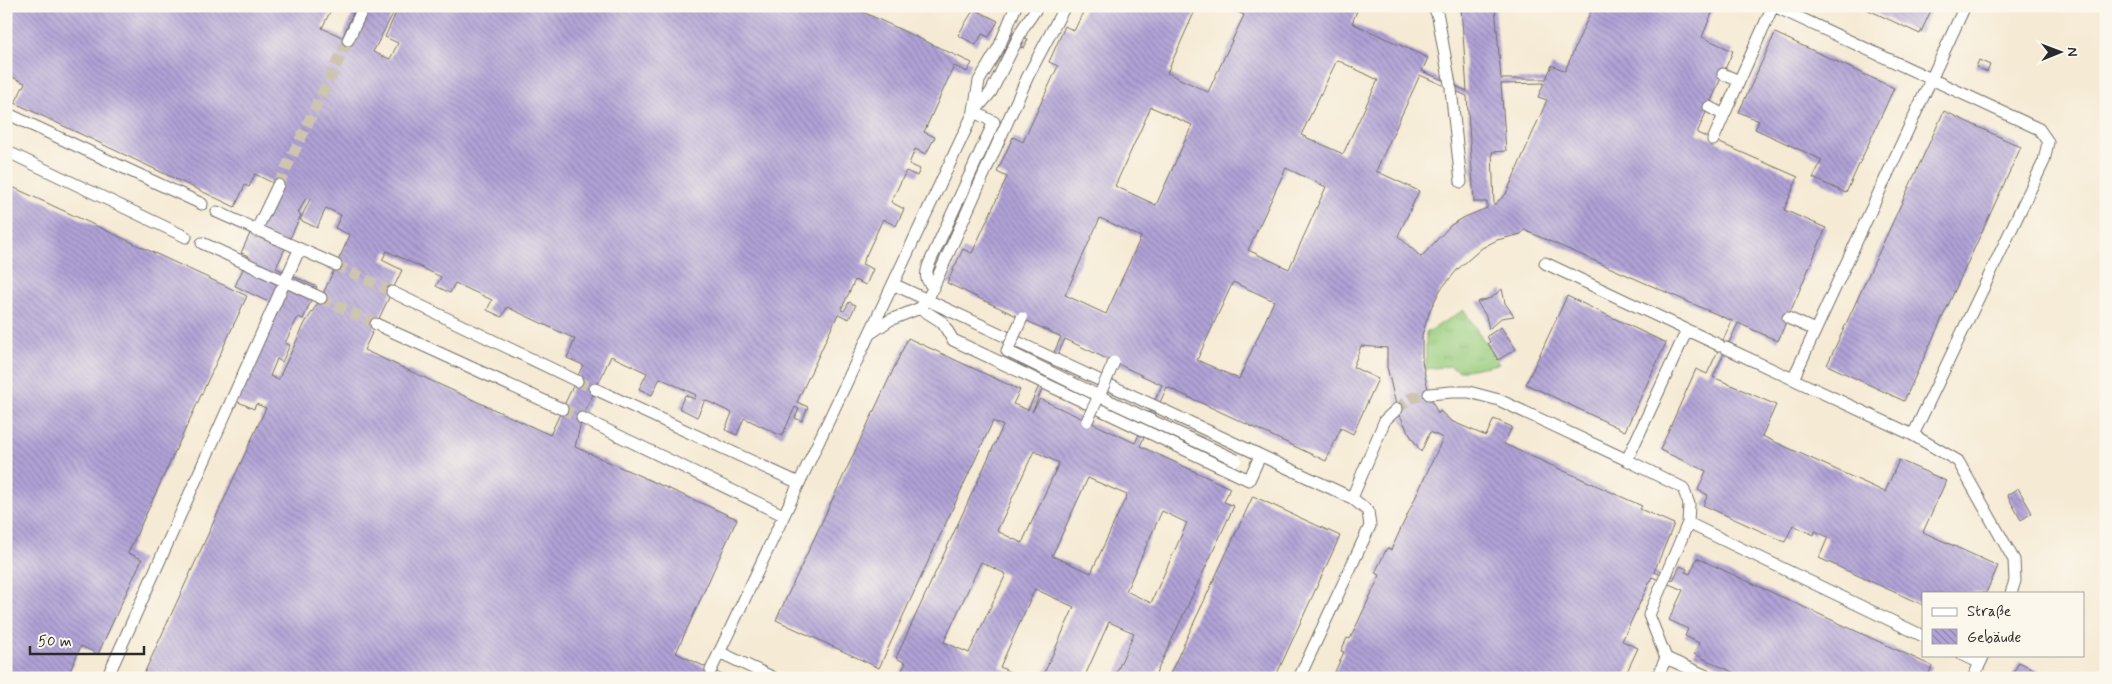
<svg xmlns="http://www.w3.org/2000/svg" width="2112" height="684" viewBox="0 0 2112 684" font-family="Mynerve,sans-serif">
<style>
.grass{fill:url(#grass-tufts);stroke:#627c55}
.building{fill:url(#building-back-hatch);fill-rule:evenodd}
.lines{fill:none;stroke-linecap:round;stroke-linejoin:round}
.minor-tunnel{stroke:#cdc4b2;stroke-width:11;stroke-dasharray:11 5.5;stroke-linecap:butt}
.minor-casing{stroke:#726e66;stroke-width:13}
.minor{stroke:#fff;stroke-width:11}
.minor-bridge-casing{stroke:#726e66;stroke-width:13;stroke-linecap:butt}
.minor-bridge{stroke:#fff;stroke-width:11}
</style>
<defs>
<pattern id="grass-tufts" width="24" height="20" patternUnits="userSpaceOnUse" patternTransform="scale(1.25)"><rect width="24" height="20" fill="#99ce7f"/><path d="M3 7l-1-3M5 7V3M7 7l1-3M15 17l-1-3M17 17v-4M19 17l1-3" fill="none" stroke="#84b16e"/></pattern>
<pattern id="building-back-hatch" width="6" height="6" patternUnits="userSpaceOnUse" patternTransform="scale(1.25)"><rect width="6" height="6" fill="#b1a2d7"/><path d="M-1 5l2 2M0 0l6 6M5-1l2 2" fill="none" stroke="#9084af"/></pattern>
</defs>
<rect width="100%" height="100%" fill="#fbf7ec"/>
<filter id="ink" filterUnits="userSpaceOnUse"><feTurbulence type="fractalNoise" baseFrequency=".02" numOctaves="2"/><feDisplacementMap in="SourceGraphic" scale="10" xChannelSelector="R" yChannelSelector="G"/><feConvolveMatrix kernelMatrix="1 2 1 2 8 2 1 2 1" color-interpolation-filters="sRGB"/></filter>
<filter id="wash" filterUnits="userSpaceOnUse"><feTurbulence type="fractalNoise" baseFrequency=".0096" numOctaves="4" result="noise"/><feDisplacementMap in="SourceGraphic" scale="20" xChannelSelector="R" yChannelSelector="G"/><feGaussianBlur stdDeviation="1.12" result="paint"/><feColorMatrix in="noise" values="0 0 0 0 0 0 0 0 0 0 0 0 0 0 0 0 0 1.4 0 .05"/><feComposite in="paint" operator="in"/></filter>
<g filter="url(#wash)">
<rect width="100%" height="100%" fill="#f5ead4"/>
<!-- grass -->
<path class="grass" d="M1464,310l35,54 -39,7 -10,-5 -24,3v-36z"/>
<g id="blocks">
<!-- building -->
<path class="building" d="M6,6h327l-11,22 31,14v-1l-10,-5 13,-30h41l-24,46 17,7 8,-16 -13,-6 14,-31h451l122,57 -5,9 -13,-6 -30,66 11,5 -9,17 -11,-5 -6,15 11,5 -3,7 -11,-5 -15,31 13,7 -8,17 -13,-7 -21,45 11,5 -7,16 -11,-5 -14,30 3,1 5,-9 7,3 -7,14 -11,-5 -41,88 11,5 -6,14 -7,-3 4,-9 -4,-2 -13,29 -38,-18 -7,17 -12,-5 7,-17 -27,-13 -8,17 -18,-9 6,-13 9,4 2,-4 -36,-17 -8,17 -13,-6 8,-16 -36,-17 -29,62 -7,29 162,72 -61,134 53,25h-57l-6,-3 -2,3h-522l124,-270 -10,-4 -2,5 -20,-9 43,-94 -42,-20 14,-30 -8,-3 32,-70 -18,-9 -6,13 -4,-2 -10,22 -220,-104 10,-20 -19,-9zM306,198l4,1 -10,21 17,8 9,-20 15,7 -6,13 15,7 -29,63 -16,25 -27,57 -8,-4 7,-17 5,3 8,-17 -5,-2 13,-26 5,2 14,-32 -41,-19 25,-53 -3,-2zM387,251l54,26 -5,9 14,7 5,-10 37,17 -5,10 15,7 5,-10 68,32 -8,19 16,7 -33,70 -186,-85 38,-80 -20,-10z
M1086,6h111l-30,67 41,19 36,-77 -19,-9h134l-7,17 76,35 -6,13 45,20 -6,-85h34l6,73h45l6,-14 13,6 28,-65h122l-13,31 31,14 -36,82 101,44 -14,33 42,18 -48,113 -40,-18 -25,54 63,28 -14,31 123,56 14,-32 47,21 -23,51 75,34 -12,27h-63v12l-104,-47 9,-21 -13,-6 -1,4 -21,-10 -8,17 -82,-37 5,-10 -10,-5 8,-19 -46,-21 36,-81 11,5 25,-53 -208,-91 -3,4 -24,6 -15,8 -24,21 -18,21 -10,20 -8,25v26l7,33 9,20 2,-3 11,10 35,15 8,-17 18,8 -8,17 138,62 -2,3 34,15 -20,48 19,8 7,-14 7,3 -2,3 5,2 7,-16 235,108 -5,12h-182l-51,-24 5,-11 -14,-7 3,-7 -19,-9 14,-30 -31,-13 -30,64 16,7 -14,30h-292l12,-26 -3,-1 6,-13 3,1 30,-64 -5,-2 12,-25 4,2 52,-112 -13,-6 -9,20 -13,-20 -11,-23 -10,-42v-19l-26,-2 -8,21 25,12 -25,55 -12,-6 -15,33 -159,-74 -27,59 90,42 -6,14 10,4 -80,172h-40l20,-45 -25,-11 -25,56h-42l32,-71 -39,-18 -35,78 22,11h-119l-4,-2 7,-13 -10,-5 107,-232 -10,-5 -114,247 -103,-48 132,-282 112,52 -7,14 15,6 33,-73 -114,-54 16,-34 9,4 35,-76 -10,-5 16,-35 10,5 35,-76 -9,-4 16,-36 9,5zM1337,60l41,20 -35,74 -42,-19zM1420,75l47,21 7,106h13v6l-22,9 -14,8 -30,32 -23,-21 21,-45 -43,-20zM1544,83l-6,14 9,3 -41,94 -12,11 -2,-53 14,-1 -5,-67zM1151,107l41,18 -36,80 -41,-19zM1286,168l40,19 -37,82 -41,-19zM1100,218l41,19 -35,77 -41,-19zM1233,282l41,19 -35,78 -42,-19zM1065,339l97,46 -27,58 -95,-44 -8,13zM1034,451l25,12 -37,80 -25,-12zM1088,478l39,17 -36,78 -39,-17zM1162,511l25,12 -36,80 -25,-12zM981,562l25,12 -37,79 -25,-11z
M1860,6h73l-13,28z
M974,9l24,12 -9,16 -7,-3 -6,11 -18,-10z
M1010,31l3,1 -5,13 -3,-1z
M1775,33l119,55 -48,105 -33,-15 9,-18 -67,-31 4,-8 -20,-9z
M1025,38l3,1 -4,9 -3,-1z
M1979,60l11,5 -3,7 -11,-5z
M1944,111l77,36 -117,254 -77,-36z
M6,184l241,112 -119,257 14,6 -44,95 -17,-8 -14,32h-61z
M1502,289l3,14 9,13 -13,2 -12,11 -3,-13 -9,-14 14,-4z
M1567,296l99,47 -41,88 -99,-47z
M1501,327l15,22 -18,11 -10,-17 2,-1 -3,-6z
M2018,488l14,25 -11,7 -14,-25z
M1253,496l87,40 -65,142h-107z
M2019,662l33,16h-41z"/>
</g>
</g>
<g filter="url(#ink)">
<use href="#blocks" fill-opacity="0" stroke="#726e66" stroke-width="1"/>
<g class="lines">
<!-- minor-tunnel -->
<path class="minor-tunnel" d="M278,185l70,-145
M336,265l56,27
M321,298l55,26
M577,381l18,8
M562,409l20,9
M1397,409l14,-11 18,-4"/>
<!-- minor casing -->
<g class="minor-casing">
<path id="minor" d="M1434,6l4,11 12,67
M1774,6l265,123 9,13 -4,19 -131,274
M348,40l16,-34
M1723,74l16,7
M1451,89l10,93
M1709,107l15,8 -11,25
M974,110l5,-29 20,-34 17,-41
M6,113l196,91
M1724,115l49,-109
M6,151l180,86
M217,212l119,53
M256,231l22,-46
M202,243l119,55
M1545,263l142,67
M893,284l459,214 16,13 2,15 -71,152
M934,288c-9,-8 -9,-13 -5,-24l65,-142 -20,-10
M392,292l185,89
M920,308l22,14 11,18 296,140 11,-24
M1788,318l27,12
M376,324l186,85
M871,333l19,-13 30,-12 7,-7 101,-225 37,-70
M1726,348l187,87 45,26 56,99 1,21 -4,12
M1793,379l172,-373
M595,389l204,94
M1429,394l22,-2h18l30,8 128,60
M582,418l201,97
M1352,498l33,-78 12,-11
M1688,523l235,113
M719,652l55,26
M1963,655l17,8
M1666,658l45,20
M711,670l263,-558 17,-20 32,-64 15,-22
M107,678l192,-428
M1657,678l9,-20 -17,-43 39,-92 1,-19 -6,-16 -56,-28 60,-130 32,15
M1973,678l11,-23"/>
</g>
<!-- minor -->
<use href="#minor" class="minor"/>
<!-- minor-bridge casing -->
<g class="minor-bridge-casing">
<path id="minor-bridge" d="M1022,318l-15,33 92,45 -12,25
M1114,362l-15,34 137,64"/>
</g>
<!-- minor-bridge -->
<use href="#minor-bridge" class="minor-bridge"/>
</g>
</g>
<!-- margin -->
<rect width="2112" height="684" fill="none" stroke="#fbf7ec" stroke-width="25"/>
<!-- legend -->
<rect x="1922" y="592" width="162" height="65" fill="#fbf7ec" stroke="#a8a59f"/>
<rect x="1932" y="608" width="25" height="8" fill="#ffffff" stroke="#a8a59f"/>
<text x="1967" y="616" font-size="15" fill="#2b2b2b">Straße</text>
<rect x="1932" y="629" width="25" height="15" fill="url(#building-back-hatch)" stroke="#a8a59f"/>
<text x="1967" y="642" font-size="15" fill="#2b2b2b">Gebäude</text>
<!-- north arrow -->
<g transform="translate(2060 52) rotate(89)" stroke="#fbf7ec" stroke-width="4" paint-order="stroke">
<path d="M0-4L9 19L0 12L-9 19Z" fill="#2b2b2b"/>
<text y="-8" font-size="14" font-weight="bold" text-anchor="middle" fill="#2b2b2b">N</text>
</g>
<!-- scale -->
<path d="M30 646v8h114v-8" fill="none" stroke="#2b2b2b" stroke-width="2.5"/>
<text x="38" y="646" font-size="15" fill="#2b2b2b" stroke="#fbf7ec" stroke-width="4" paint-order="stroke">50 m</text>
</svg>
